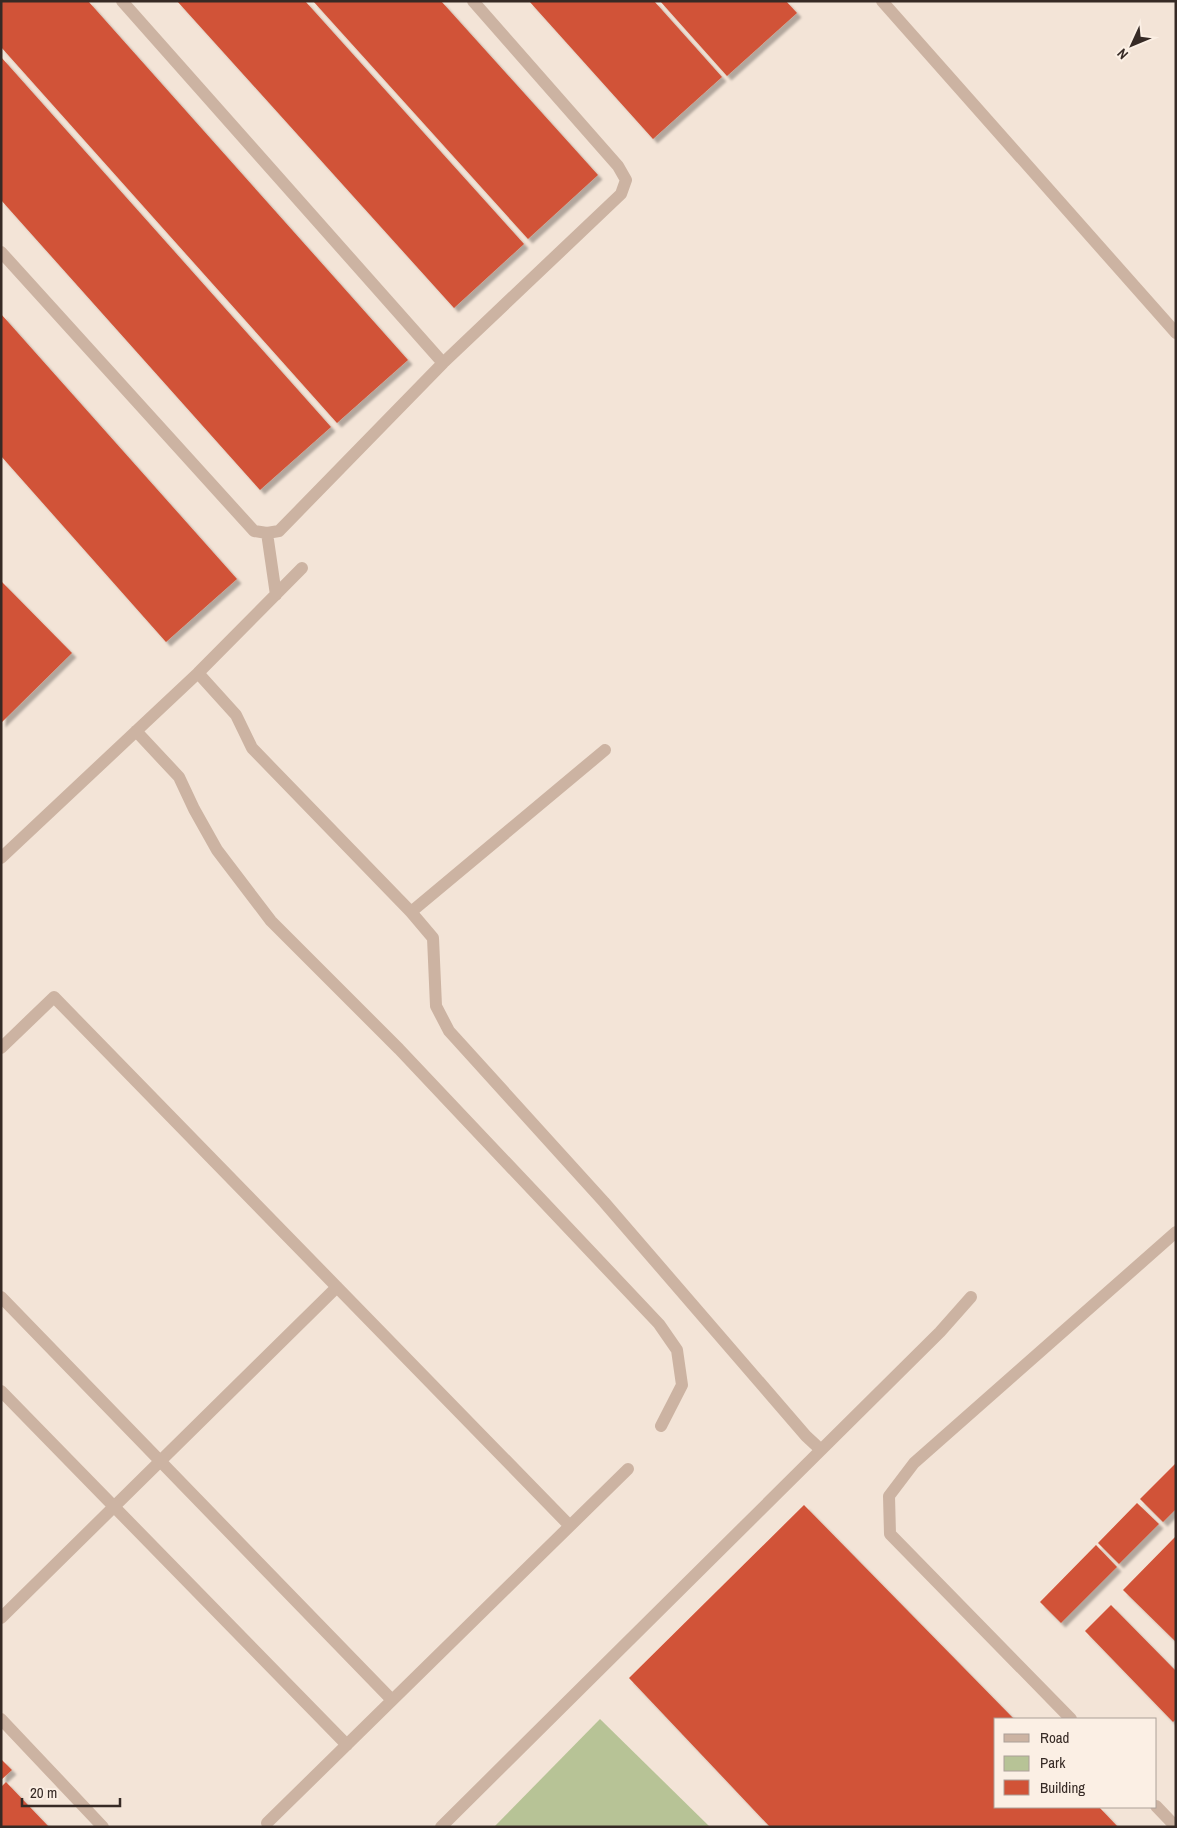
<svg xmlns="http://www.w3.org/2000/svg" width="1177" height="1828" viewBox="0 0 1177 1828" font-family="'Archivo Narrow',sans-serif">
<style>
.green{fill:#b7c396}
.building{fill:#d15337;filter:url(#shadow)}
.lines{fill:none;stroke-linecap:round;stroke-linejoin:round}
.minor{stroke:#ccb3a2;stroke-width:12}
</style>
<defs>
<filter id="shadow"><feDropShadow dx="4.5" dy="4.5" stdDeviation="1" flood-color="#0004"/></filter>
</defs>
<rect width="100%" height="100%" fill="#f3e4d7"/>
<!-- green -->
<path class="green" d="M600,1719l110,108h-216z"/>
<!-- building -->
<path class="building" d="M1,1h87l320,359 -71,63 -336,-376z
M177,1h128l219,243 -70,64z
M313,1h128l157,174 -70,64z
M529,1h125l68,76 -69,62z
M660,1h126l11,12 -70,63z
M1,57l330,370 -71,63 -259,-290z
M1,314l236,265 -71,63 -165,-186z
M1,581l71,72 -71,70z
M1176,1463v46l-13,13 -23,-23z
M1137,1503l22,21 -40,40 -21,-21z
M804,1505l210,214h-18v88h103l19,20h-348l-141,-149z
M1176,1536v106l-53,-52z
M1096,1545l21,22 -56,56 -21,-21z
M1111,1605l65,66v48l-3,3 -88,-91z
M1,1759l11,11 -11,10z
M6,1782l43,45h-48v-40z"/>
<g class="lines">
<!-- minor -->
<path class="minor" d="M122,1l321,362
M882,1l294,332
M1,252l253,279 13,2 12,-2 164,-168 178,-169 5,-14 -8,-14 -145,-165
M267,533l9,62
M198,673l38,42 16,33 159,164 22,26 3,68 13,25 155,171 202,234 14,13
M136,731l43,46 15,32 23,41 54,71 128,128 260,275 18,26 5,35 -21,41
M1,858l197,-185 104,-105
M411,912l194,-162
M1,1048l53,-51 515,528
M1,1297l391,403
M1,1391l346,354
M1,1618l336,-331
M1,1719l102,108
M1071,1719l-181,-185 -1,-38 25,-33 262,-231
M1156,1806l20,21
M267,1823l361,-354
M441,1827l499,-495 31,-35"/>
</g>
<!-- border -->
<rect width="1177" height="1828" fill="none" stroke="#362a25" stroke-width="5"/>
<!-- legend -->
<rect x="994" y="1718" width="162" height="90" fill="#fbefe4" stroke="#aca098"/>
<rect x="1004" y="1734" width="25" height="8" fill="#ccb3a2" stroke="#aca098"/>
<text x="1040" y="1743" font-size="15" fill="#362a25">Road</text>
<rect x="1004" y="1756" width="25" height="15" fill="#b7c396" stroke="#aca098"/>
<text x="1040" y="1768" font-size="15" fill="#362a25">Park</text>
<rect x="1004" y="1780" width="25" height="15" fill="#d15337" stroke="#aca098"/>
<text x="1040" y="1793" font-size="15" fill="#362a25">Building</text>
<!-- north arrow -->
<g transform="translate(1132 45) rotate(226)" stroke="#fbefe4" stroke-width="4" paint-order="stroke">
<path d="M0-4L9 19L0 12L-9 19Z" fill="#362a25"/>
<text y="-8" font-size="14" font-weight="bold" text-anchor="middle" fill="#362a25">N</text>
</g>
<!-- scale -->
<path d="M22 1798v8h98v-8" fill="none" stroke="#362a25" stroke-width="2.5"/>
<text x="30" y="1798" font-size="15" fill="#362a25" stroke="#fbefe4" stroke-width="4" paint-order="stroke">20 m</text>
</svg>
